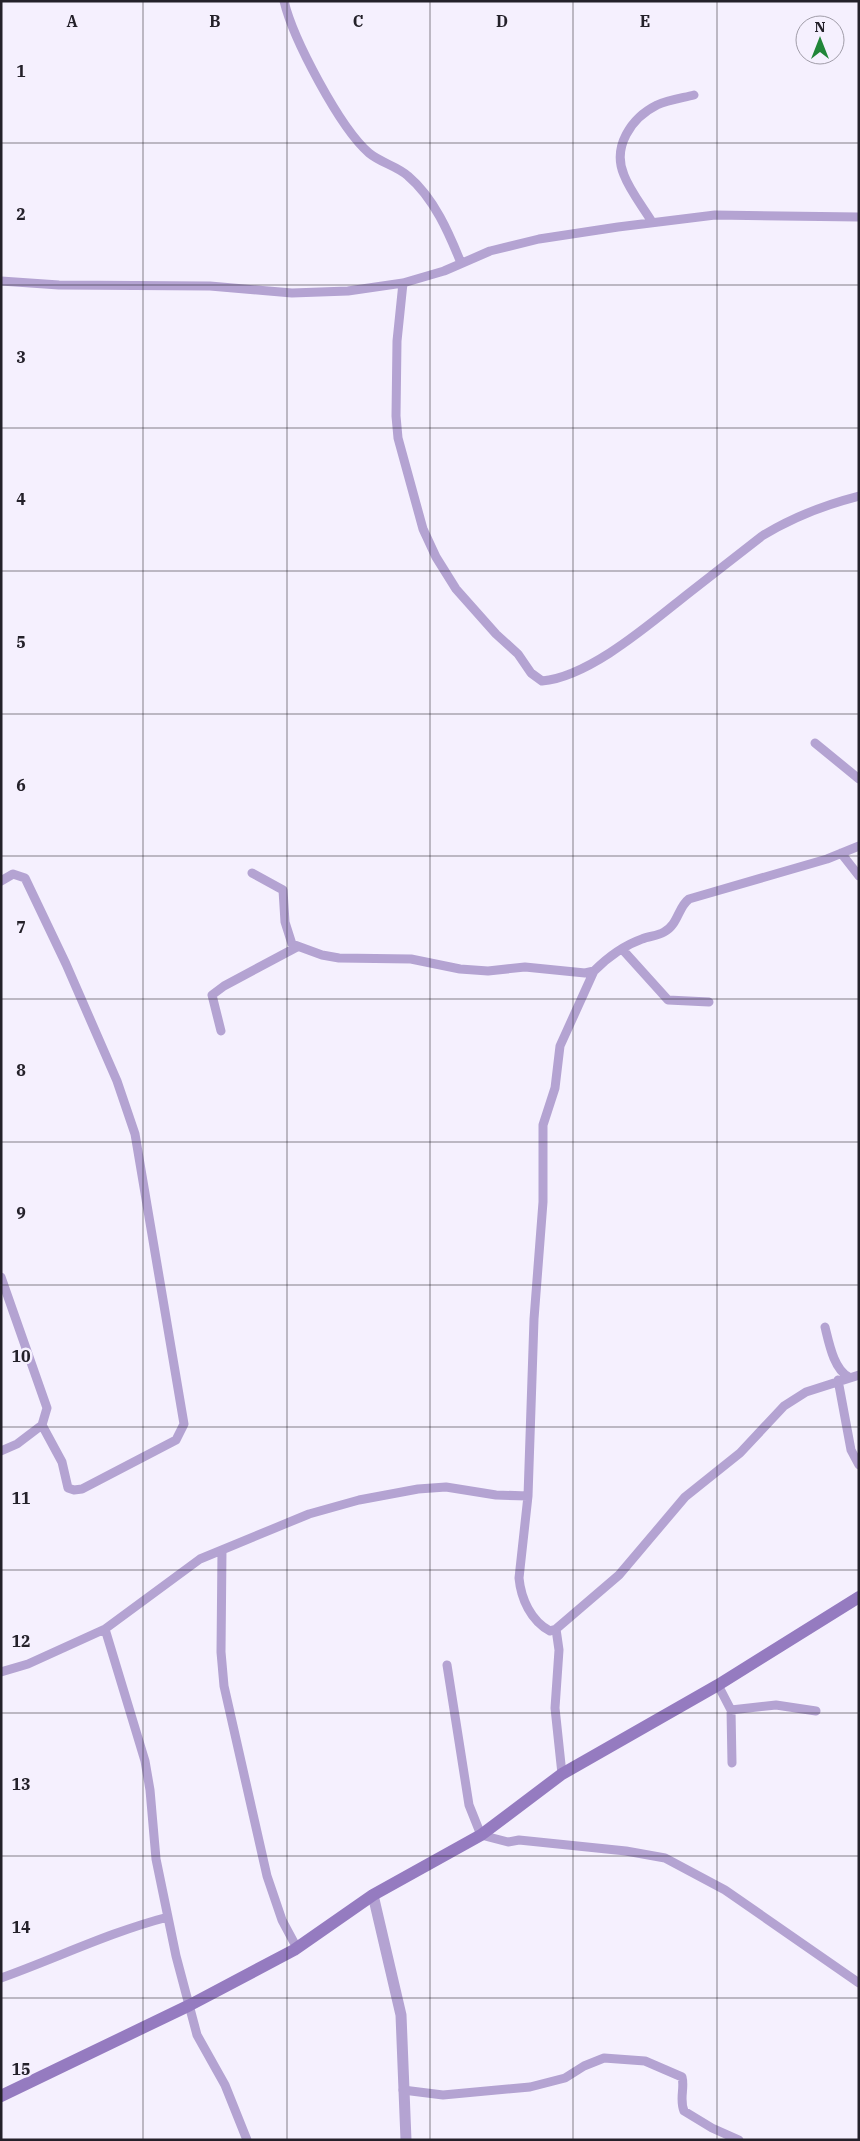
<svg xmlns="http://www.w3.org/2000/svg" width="860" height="2141" viewBox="0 0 860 2141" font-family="'IBM Plex Serif',serif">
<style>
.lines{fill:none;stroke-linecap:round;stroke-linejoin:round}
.minor{stroke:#b4a3d2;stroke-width:9}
.tertiary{stroke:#b4a3d2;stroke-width:11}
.secondary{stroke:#957bc0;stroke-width:12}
.grid{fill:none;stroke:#24212a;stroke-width:1;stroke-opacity:0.55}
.grid-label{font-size:16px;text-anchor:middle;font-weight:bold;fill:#24212a;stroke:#f5f0fe;stroke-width:5;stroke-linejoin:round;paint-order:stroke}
</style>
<rect width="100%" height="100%" fill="#f5f0fe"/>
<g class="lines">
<!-- minor -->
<path class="minor" d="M284,1c9,38 56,127 85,152 12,10 28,13 39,23 26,22 41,57 53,87
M652,222c-9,-15 -22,-31 -28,-47 -12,-28 7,-57 33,-70 11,-5 25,-7 37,-10
M1,281l58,4 151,1 82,7 56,-2 55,-8 41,-12 46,-20 49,-12 79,-12 97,-12 144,2
M403,283l-6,58 -1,75 2,22 25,91 13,28 20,32 40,45 22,20 13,19 11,8c48,-4 110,-59 147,-88 24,-19 49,-38 73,-57 31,-19 62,-31 97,-40
M815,743l44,36
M841,853l18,23
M252,873l31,17 2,32 7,22 30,11 17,3 72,1 49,10 28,2 37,-4 60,6 9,-2
M1,881l12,-7 12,4 41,86 51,117 18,53 49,290 -8,16 -94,49 -8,1 -6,-2 -6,-26 -20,-37 -25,19 -16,7
M622,949l46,51 41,2
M221,1031l-9,-36 12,-9 73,-39
M1,1277l46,131 -5,17
M825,1327c4,16 9,43 24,50
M838,1380l13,70 8,15
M222,1550l-1,102 3,34 43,190 15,44 15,28
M105,1629l40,132 5,29 6,69 20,97 21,79 28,50 22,55
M556,1629l-6,2c-19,-10 -29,-32 -31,-53l9,-82 6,-177 9,-117v-77l12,-37 5,-42 34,-75c13,-13 31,-26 48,-32 7,-3 16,-3 22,-7 14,-7 14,-25 25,-33l138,-40 32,-13
M447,1665l22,140 12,30 27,7 11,-2 107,11 39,7 60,32 134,93
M1,1672l27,-8 77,-35 95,-70 109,-45 50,-14 59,-11 28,-2 50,8 32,1
M718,1685l13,25 45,-5 40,6
M731,1710l1,53
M562,1774l-7,-66 4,-58 -3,-21 63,-54 66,-78 55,-44 44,-47 22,-14 53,-17
M1,1978c56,-20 109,-46 167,-61
M403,2090l40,5 87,-8 35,-9 19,-12 20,-8 41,3 37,16c3,11 -3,22 2,34l28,17 27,12"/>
<!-- tertiary -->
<path class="tertiary" d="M373,1895l28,120 5,125"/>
<!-- secondary -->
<path class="secondary" d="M1,2096l189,-91 104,-55 79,-55 108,-60 81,-61 156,-89 141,-88"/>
</g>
<!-- grid -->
<path class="grid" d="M143,1v2139M287,1v2139M430,1v2139M573,1v2139M717,1v2139M1,143h858M1,285h858M1,428h858M1,571h858M1,714h858M1,856h858M1,999h858M1,1142h858M1,1285h858M1,1427h858M1,1570h858M1,1713h858M1,1856h858M1,1998h858"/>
<g class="grid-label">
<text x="72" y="27">A</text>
<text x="215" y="27">B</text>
<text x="358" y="27">C</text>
<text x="502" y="27">D</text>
<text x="645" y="27">E</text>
<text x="21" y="77">1</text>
<text x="21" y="220">2</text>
<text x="21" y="363">3</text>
<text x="21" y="505">4</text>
<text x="21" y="648">5</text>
<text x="21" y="791">6</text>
<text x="21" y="933">7</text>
<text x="21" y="1076">8</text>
<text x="21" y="1219">9</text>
<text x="21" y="1362">10</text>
<text x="21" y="1504">11</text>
<text x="21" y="1647">12</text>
<text x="21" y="1790">13</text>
<text x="21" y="1933">14</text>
<text x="21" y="2075">15</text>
</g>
<!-- border -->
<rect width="860" height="2141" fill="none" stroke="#24212a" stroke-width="5"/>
<!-- north arrow -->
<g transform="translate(820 40)"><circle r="24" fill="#f5f0fe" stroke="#a19da9"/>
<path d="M0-4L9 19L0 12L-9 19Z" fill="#218539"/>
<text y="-8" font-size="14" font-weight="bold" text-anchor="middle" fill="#24212a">N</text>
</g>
</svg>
